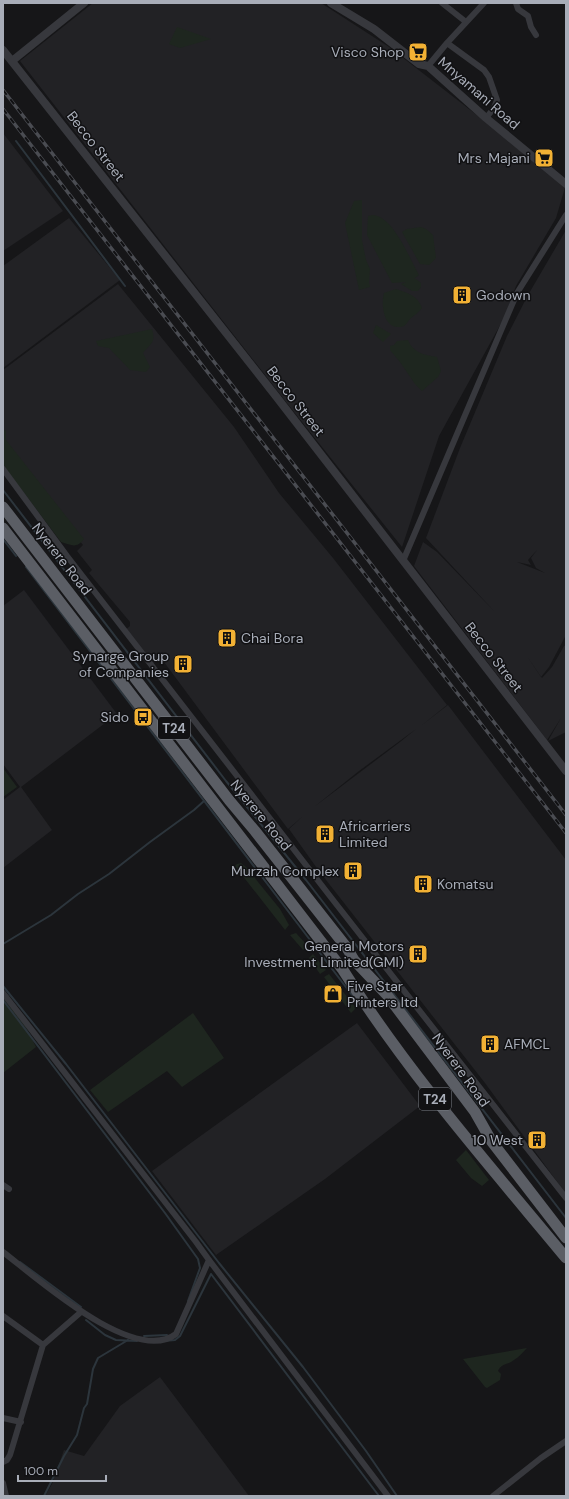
<svg xmlns="http://www.w3.org/2000/svg" width="569" height="1499" viewBox="0 0 569 1499" font-family="'DM Sans',sans-serif">
<style>
.built{fill:#222225;fill-rule:evenodd}
.green{fill:#1e261f}
.lines{fill:none;stroke-linecap:round;stroke-linejoin:round}
.stream{stroke:#2c353c;stroke-width:2}
.minor{stroke:#37383d;stroke-width:6}
.tertiary{stroke:#37383d;stroke-width:8}
.trunk{stroke:#5b5e65;stroke-width:11}
.rail-casing{stroke:#4a4c52;stroke-width:3.5}
.rail{stroke:#111113;stroke-width:2;stroke-dasharray:6;stroke-linecap:butt}
.labels{text-anchor:middle;stroke-width:3;stroke-linejoin:round;paint-order:stroke}
.shield{fill:#111113;stroke:#7b7e86;stroke-width:1}
.shield-label{font-size:13px;font-weight:bold;fill:#a8adb8}
.poi-label{font-size:14px;fill:#a8adb8;stroke:#111113;text-anchor:end}
.street-label{font-size:14px;fill:#a8adb8;stroke:#111113}
</style>
<rect width="100%" height="100%" fill="#161618"/>
<!-- built -->
<path class="built" d="M93,3h228l68,44 177,137 -10,34 -40,68 -12,32 -65,118 -37,111 -112,-140 -270,-346z
M3,133l60,78 -60,40z
M69,218l51,62 -117,88v-102z
M566,230v405l-17,32 -8,10 -15,-22 16,23 10,-11 12,-21 2,-1v87l-18,9 13,-23 -14,22 -133,-174 9,-24 14,10 58,60 -69,-74 34,-90 47,-112 21,-41zM537,550l-6,8 5,10 9,5 -28,-11 14,3 -3,-5z
M118,284l116,143 45,66 54,65 114,147 -25,20 26,-20 118,155v334l-81,-111 -166,-212 -30,-42 13,-12 -14,12 -127,-171 -9,6 -27,-34 5,-4v-4l-41,-49 3,-3 -15,-19 6,-6 -80,-96v-79zM416,729l-16,13 -86,65 45,-36z
M24,590l93,124 -96,73 31,43 -49,38v-68l17,-13 -17,-23v-158z
M357,1023l63,83 -95,73 -109,76 -64,-84z
M160,1377l89,119h-204l7,-12 12,-34 20,6 36,-50z"/>
<!-- green -->
<path class="green" d="M177,27l34,12 -31,9 -11,-4z
M362,200v40l4,20 4,9 -1,13 1,5 -11,3 -14,-67 9,-22z
M373,215c21,2 36,43 46,60l-5,4h2l5,4v4l-3,4h-6l-11,-7 5,-2 -14,1 -25,-48 1,-19z
M421,227l5,2 7,6 3,23 -7,7 -9,-1 -18,-32 5,-3z
M396,289c12,4 22,7 26,19 -4,5 -7,7 -12,11 -2,2 -4,6 -6,7 -2,1 -5,1 -7,1 -14,-1 -16,-24 -13,-34z
M376,325l15,9 -8,8 -10,-9z
M152,329c4,14 -1,14 -9,24l7,14 -4,5 -16,-2 -21,-22 -11,-2 -2,-5z
M408,340c5,13 17,15 29,17l4,14 -3,6 -16,14 -7,-7 -15,-22 -10,-12v-4l4,-1 3,-4z
M3,429l3,2v9l78,99c-8,10 -12,6 -23,3l-58,-77z
M3,768l14,19 -14,10z
M241,863l5,4 34,42 9,16 -4,5 -50,-64 2,-2z
M296,933l10,11 1,4 -4,2 -13,-15z
M313,954l13,16 -6,4 -11,-16z
M329,974l27,34 -5,5 -27,-36z
M3,997l22,28 11,22 -33,26z
M193,1013l31,45 -42,29 -15,-16 -59,41 -18,-22z
M466,1150l23,30 -7,6 -11,-8 -15,-18z
M527,1348c-4,4 -8,9 -13,12 -6,5 -13,3 -16,11l3,3 -1,6 -13,8 -2,-1 -22,-28z"/>
<g class="lines">
<!-- stream -->
<path class="stream" d="M16,141l109,145
M3,490l223,291 80,99 260,338
M3,539l13,17
M26,567l329,432
M3,944l48,-29 27,-21 31,-20 41,-32 44,-32 10,-9
M3,986l63,78 153,199 84,104 63,84 31,45
M3,1000l162,213 33,46 2,9 -12,33
M20,1262l61,45
M86,1320l19,15 11,5 21,1
M144,1336l23,-1
M163,1341l12,-1 5,-4 31,-62 168,222
M44,1496l20,-40 13,-21 7,-27 3,-4 6,-35 5,-11 30,-18"/>
<!-- minor -->
<path class="minor" d="M442,3l24,19
M516,3l2,6 10,7 3,11 5,8
M447,43l37,27 5,7 8,23 -3,8 -8,10
M428,66l19,-23 37,-40
M3,469l64,87 266,344 233,298
M403,561l114,-268 49,-78
M3,993l193,249 13,18 179,236
M3,1185l6,4
M3,1252c33,25 131,114 173,82l33,-74
M3,1316l40,29
M3,1418l18,4
M3,1462l4,-2 3,-5 33,-110 38,-33
M3,1483l3,13
M493,1496l48,-38 25,-17"/>
<!-- tertiary -->
<path class="tertiary" d="M331,3l43,26 45,35 9,2 58,52 80,66
M3,50l272,345 291,376
M12,61l72,-58"/>
<!-- trunk -->
<path class="trunk" d="M3,507l226,293 26,31 92,117 7,12 33,35 88,117 17,30 74,96
M3,528l340,442c65,103 146,195 223,288"/>
<!-- rail casing -->
<g class="rail-casing">
<path id="rail" d="M3,90l563,725
M3,109l563,724"/>
</g>
<!-- rail -->
<use href="#rail" class="rail"/>
</g>
<!-- icons -->
<defs>
<g id="supermarket-square" transform="scale(1)"><rect x="-9" y="-9" width="18" height="18" rx="4" fill="#f2b134" stroke="#111113"/><path d="M-6-5.5h2.5l.6 2H6L4.5 2H-2.5L-4.4-4H-6ZM-1.5 3.2a1.3 1.3 0 1 0 .1 0ZM3 3.2a1.3 1.3 0 1 0 .1 0Z" fill="#111"/></g>
<g id="building-square" transform="scale(1)"><rect x="-9" y="-9" width="18" height="18" rx="4" fill="#f2b134" stroke="#111113"/><path d="M-4-6H4V6H1V3H-1V6H-4ZM-2.5-4.3h1.7v1.8h-1.7ZM.8-4.3h1.7v1.8H.8ZM-2.5-1h1.7V.8h-1.7ZM.8-1h1.7V.8H.8Z" fill="#111"/></g>
<g id="bus-square" transform="scale(1)"><rect x="-9" y="-9" width="18" height="18" rx="4" fill="#f2b134" stroke="#111113"/><path d="M-5-6H5V4H4V6H2V4H-2V6H-4V4H-5ZM-3.5-4V0h7V-4ZM-3.5 1.2v1.5H-2V1.2ZM2 1.2v1.5H3.5V1.2Z" fill="#111"/></g>
<g id="shop-square" transform="scale(1)"><rect x="-9" y="-9" width="18" height="18" rx="4" fill="#f2b134" stroke="#111113"/><path d="M-5-2.5h2.3a2.7 3.5 0 0 1 5.4 0H5L5.5 6h-11ZM-1.5-2.5h3a1.5 2.3 0 0 0-3 0Z" fill="#111"/></g>
</defs>
<g fill-rule="evenodd">
<use href="#supermarket-square" x="418" y="52"/>
<use href="#supermarket-square" x="544" y="158"/>
<use href="#building-square" x="462" y="295"/>
<use href="#building-square" x="227" y="638"/>
<use href="#building-square" x="183" y="664"/>
<use href="#bus-square" x="143" y="717"/>
<use href="#building-square" x="325" y="834"/>
<use href="#building-square" x="353" y="871"/>
<use href="#building-square" x="423" y="884"/>
<use href="#building-square" x="418" y="954"/>
<use href="#shop-square" x="333" y="994"/>
<use href="#building-square" x="490" y="1044"/>
<use href="#building-square" x="537" y="1140"/>
</g>
<g class="labels">
<!-- shield labels -->
<g class="shield">
<rect x="158" y="717" width="32" height="22" rx="3"/>
<rect x="419" y="1088" width="32" height="22" rx="3"/>
</g>
<g class="shield-label">
<text x="174" y="733">T24</text>
<text x="435" y="1104">T24</text>
</g>
<!-- poi labels -->
<g class="poi-label">
<text x="404" y="57">Visco Shop</text>
<text x="530" y="163">Mrs .Majani</text>
<text x="476" y="300" text-anchor="start">Godown</text>
<text x="241" y="643" text-anchor="start">Chai Bora</text>
<text x="169" y="661">Synarge Group<tspan x="169" dy="16">of Companies</tspan></text>
<text x="129" y="722">Sido</text>
<text x="339" y="831" text-anchor="start">Africarriers<tspan x="339" dy="16">Limited</tspan></text>
<text x="339" y="876">Murzah Complex</text>
<text x="437" y="889" text-anchor="start">Komatsu</text>
<text x="404" y="951">General Motors<tspan x="404" dy="16">Investment Limited(GMI)</tspan></text>
<text x="347" y="991" text-anchor="start">Five Star<tspan x="347" dy="16">Printers ltd</tspan></text>
<text x="504" y="1049" text-anchor="start">AFMCL</text>
<text x="523" y="1145">10 West</text>
</g>
<!-- street labels -->
<g class="street-label">
<text transform="translate(479 93) rotate(41)" y="5">Mnyamani Road</text>
<text transform="translate(96 146) rotate(52)" y="5">Becco Street</text>
<text transform="translate(296 401) rotate(52)" y="5">Becco Street</text>
<text transform="translate(62 559) rotate(52)" y="5">Nyerere Road</text>
<text transform="translate(494 657) rotate(52)" y="5">Becco Street</text>
<text transform="translate(261 815) rotate(51)" y="5">Nyerere Road</text>
<text transform="translate(461 1070) rotate(54)" y="5">Nyerere Road</text>
</g>
</g>
<!-- border -->
<rect width="569" height="1499" fill="none" stroke="#a8adb8" stroke-width="8"/>
<!-- scale -->
<path d="M18 1475v6h88v-6" fill="none" stroke="#a8adb8" stroke-width="2"/>
<text x="24" y="1475" font-size="12" fill="#a8adb8" stroke="#111113" stroke-width="3" paint-order="stroke">100 m</text>
</svg>
